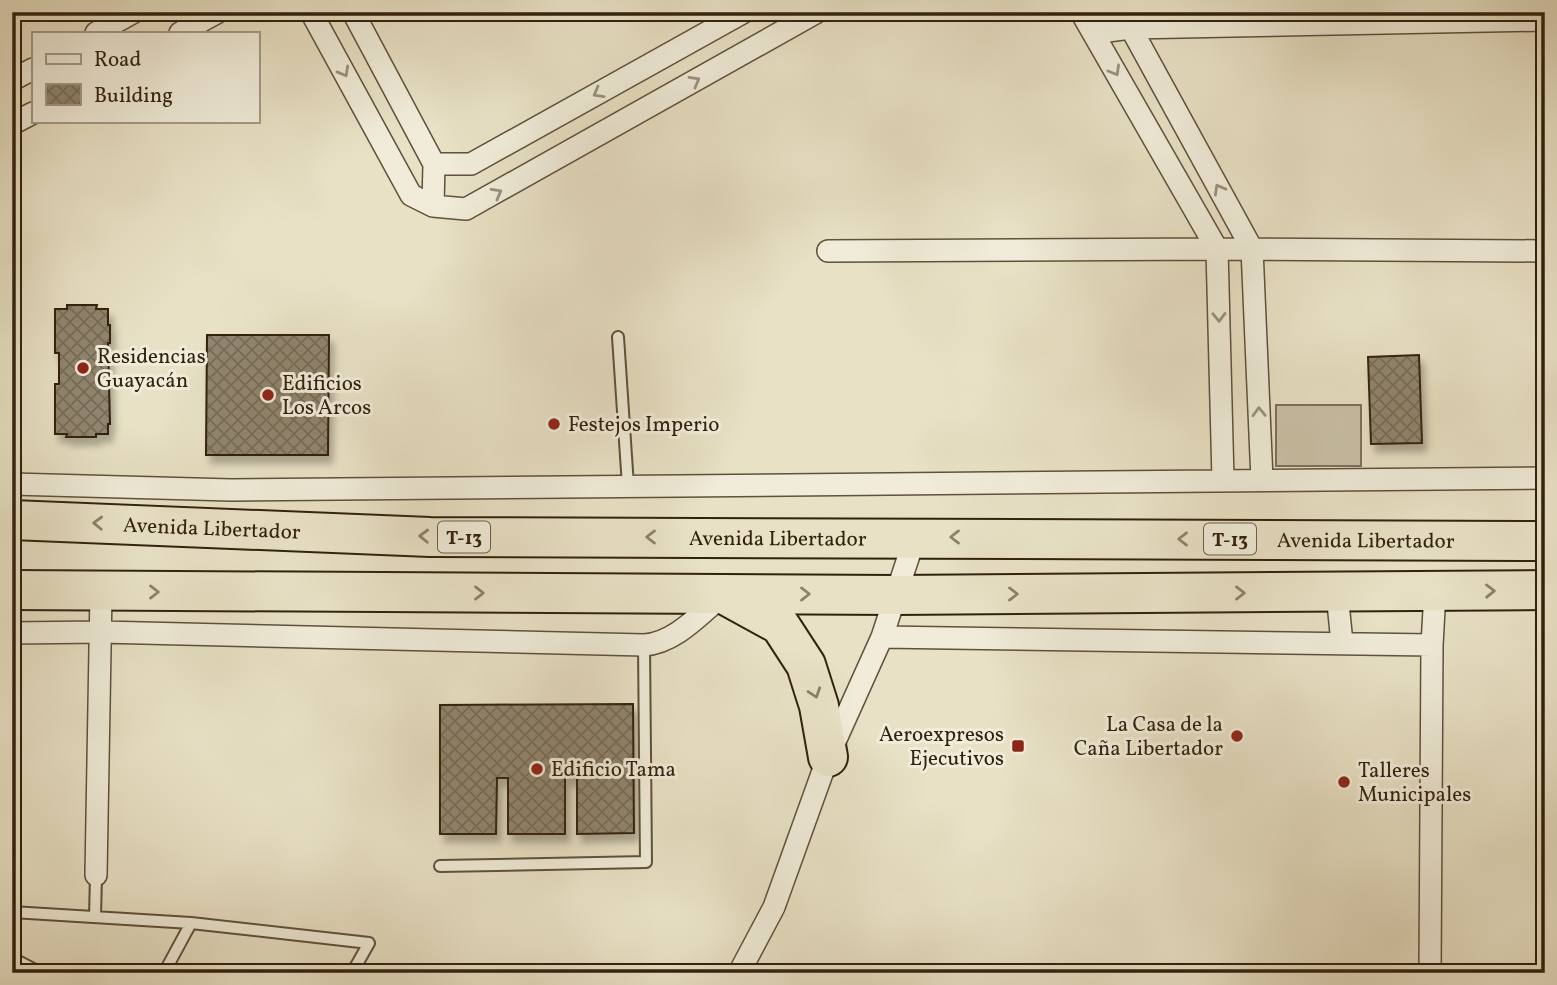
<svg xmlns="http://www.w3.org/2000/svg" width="1557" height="985" viewBox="0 0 1557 985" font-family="Vollkorn,serif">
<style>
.green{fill:#c9c0a6;stroke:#7d705a;stroke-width:2}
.building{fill:url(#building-cross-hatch);stroke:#31210f;stroke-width:2;filter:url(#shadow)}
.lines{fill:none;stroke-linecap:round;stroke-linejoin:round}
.lane-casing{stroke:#5f513c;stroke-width:14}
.street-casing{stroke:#5f513c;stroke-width:24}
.highway-casing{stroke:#31210f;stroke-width:42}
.lane{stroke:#f0ecd9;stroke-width:10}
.street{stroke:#f0ecd9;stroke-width:21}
.highway{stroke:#e8e1c5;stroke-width:38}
.oneway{stroke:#9a917e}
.oneway2{stroke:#8c816a}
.poi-dot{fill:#8f2418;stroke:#f0ecd9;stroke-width:2.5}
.labels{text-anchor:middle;stroke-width:6;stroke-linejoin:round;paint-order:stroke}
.shield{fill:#f0ecd9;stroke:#6a5e4c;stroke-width:2}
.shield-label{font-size:19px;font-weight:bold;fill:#31210f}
.poi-label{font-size:21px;fill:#31210f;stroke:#f0ecd9;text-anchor:start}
.street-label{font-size:21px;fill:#31210f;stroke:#f0ecd9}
</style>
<defs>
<pattern id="building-cross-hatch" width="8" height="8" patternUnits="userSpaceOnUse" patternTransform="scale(1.75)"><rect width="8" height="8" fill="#90856e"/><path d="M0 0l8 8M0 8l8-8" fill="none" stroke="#766c59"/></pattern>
<filter id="shadow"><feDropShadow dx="4.5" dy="8" stdDeviation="3.5" flood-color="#0004"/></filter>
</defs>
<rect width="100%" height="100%" fill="#e8e1c5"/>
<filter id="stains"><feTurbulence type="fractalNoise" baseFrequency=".00286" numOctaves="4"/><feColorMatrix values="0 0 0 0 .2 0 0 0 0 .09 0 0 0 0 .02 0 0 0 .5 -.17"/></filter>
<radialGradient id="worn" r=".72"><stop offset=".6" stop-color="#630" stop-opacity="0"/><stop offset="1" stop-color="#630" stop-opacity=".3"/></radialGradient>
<!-- green -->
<path class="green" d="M1276,405h85v61h-85z"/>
<!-- building -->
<path class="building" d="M67,305h30l-1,4h12v16h2v18h-2l2,81h-2v10h-12v3h-30l1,-3h-12v-50h4v-31h-4v-44h12z
M207,335h122l-1,120h-122z
M1419,355l3,88 -51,1 -3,-87z
M633,704l1,129 -57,1v-56l-12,-1v57h-57v-56h-11l-1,56h-56v-129z"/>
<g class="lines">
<!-- lane casing -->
<g class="lane-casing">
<path id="lane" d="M618,337l10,149
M440,866l206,-4 -2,-217
M12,912l179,11 178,20 -17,30
M95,917l1,-42
M12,958l29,15
M164,973l27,-50"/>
</g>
<!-- street casing -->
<g class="street-casing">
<path id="street" d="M311,12l100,183 22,11 33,3 351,-197
M353,12l81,152 -1,42
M1081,12l136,237 6,231
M1122,12l130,237 10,231
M96,33l38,-21
M180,33l38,-21
M1093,33l37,-5 415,-8
M12,80l21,-11
M12,124l21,-11
M434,164h37l273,-152
M828,251l389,-2 328,2
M12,484l219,6 1314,-12
M1337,593l5,50
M12,633l89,-1 543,13c31,-2 56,-31 78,-49
M882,637l550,8
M96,875l5,-283
M739,973l35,-66 54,-150 54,-120 33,-100
M1430,973l2,-328 3,-53"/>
</g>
<!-- highway casing -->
<g class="highway-casing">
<g id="highway">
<path id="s1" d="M12,520l418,17 1115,4"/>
<path d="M12,590l884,5 649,-5"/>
<path d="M729,597l51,28 26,40 13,41 9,51"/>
</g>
</g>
<!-- lane -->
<use href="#lane" class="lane"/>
<!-- street -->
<use href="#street" class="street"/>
<!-- highway -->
<use href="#highway" class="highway"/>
</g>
<!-- one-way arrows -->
<defs><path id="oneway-chevron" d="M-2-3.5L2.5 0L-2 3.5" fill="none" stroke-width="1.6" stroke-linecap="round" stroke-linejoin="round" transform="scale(1.75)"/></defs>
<g class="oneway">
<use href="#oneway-chevron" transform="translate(1115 71) rotate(60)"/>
<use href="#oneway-chevron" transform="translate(344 72) rotate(61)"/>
<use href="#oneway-chevron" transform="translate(695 81) rotate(-29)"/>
<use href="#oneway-chevron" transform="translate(598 93) rotate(151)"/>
<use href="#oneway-chevron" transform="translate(1219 189) rotate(-119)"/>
<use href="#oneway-chevron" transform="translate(497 193) rotate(-29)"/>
<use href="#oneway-chevron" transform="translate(1219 317) rotate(89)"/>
<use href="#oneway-chevron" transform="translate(1259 412) rotate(-92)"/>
</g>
<g class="oneway2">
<use href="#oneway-chevron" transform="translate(98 523) rotate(-178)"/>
<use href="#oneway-chevron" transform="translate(424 536) rotate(-178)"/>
<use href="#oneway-chevron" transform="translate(651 537) rotate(-180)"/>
<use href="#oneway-chevron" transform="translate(955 537) rotate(-180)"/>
<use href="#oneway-chevron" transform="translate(1183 539) rotate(-180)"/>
<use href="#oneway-chevron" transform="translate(1490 591) rotate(-1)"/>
<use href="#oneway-chevron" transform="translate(154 592)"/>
<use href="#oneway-chevron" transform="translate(479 593)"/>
<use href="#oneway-chevron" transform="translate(1240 593)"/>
<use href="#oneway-chevron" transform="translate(805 594)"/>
<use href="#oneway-chevron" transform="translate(1013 594)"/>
<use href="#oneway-chevron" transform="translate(815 693) rotate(72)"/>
</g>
<!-- markers -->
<g class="poi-dot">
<circle cx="83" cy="368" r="7"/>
<circle cx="268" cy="395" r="7"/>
<circle cx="554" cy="424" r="7"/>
<circle cx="1237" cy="736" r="7"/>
<rect x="1011" y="739" width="14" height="14" rx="3.5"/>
<circle cx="537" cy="769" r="7"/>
<circle cx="1344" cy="782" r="7"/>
</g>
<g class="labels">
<!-- shield labels -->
<g class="shield">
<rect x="438" y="521.5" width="52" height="31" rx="5"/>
<rect x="1204" y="523.5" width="52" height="31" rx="5"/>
</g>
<g class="shield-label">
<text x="464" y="544">T-13</text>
<text x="1230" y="546">T-13</text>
</g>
<!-- poi labels -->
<g class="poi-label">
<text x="97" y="363">Residencias<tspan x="97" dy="24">Guayacán</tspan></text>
<text x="282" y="390">Edificios<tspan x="282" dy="24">Los Arcos</tspan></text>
<text x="568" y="431">Festejos Imperio</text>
<text x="1223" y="731" text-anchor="end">La Casa de la<tspan x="1223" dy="24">Caña Libertador</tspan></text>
<text x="1004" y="741" text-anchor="end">Aeroexpresos<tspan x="1004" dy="24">Ejecutivos</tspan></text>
<text x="551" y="776">Edificio Tama</text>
<text x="1358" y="777">Talleres<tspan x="1358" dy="24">Municipales</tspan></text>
</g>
<!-- street labels -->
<g class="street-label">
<text dy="7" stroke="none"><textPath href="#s1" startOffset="200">Avenida Libertador</textPath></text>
<text dy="7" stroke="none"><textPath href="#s1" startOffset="766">Avenida Libertador</textPath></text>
<text dy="7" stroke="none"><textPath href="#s1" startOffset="1354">Avenida Libertador</textPath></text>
</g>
</g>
<!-- margin -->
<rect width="1557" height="985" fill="none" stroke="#e8e1c5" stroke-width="42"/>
<rect x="14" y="14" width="1529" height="957" fill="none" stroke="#31210f" stroke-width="3.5"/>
<rect x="21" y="21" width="1515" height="943" fill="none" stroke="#31210f" stroke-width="2"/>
<!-- legend -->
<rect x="32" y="32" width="228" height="91" fill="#f0ecd9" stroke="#a49b88" stroke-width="2"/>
<rect x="46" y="54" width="35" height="10" fill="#f0ecd9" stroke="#a49b88" stroke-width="2"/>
<text x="94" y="66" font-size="21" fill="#31210f">Road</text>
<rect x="46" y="84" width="35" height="21" fill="url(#building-cross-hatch)" stroke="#a49b88" stroke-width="2"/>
<text x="94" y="102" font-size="21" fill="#31210f">Building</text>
<rect width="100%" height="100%" filter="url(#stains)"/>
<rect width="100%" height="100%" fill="url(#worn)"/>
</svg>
